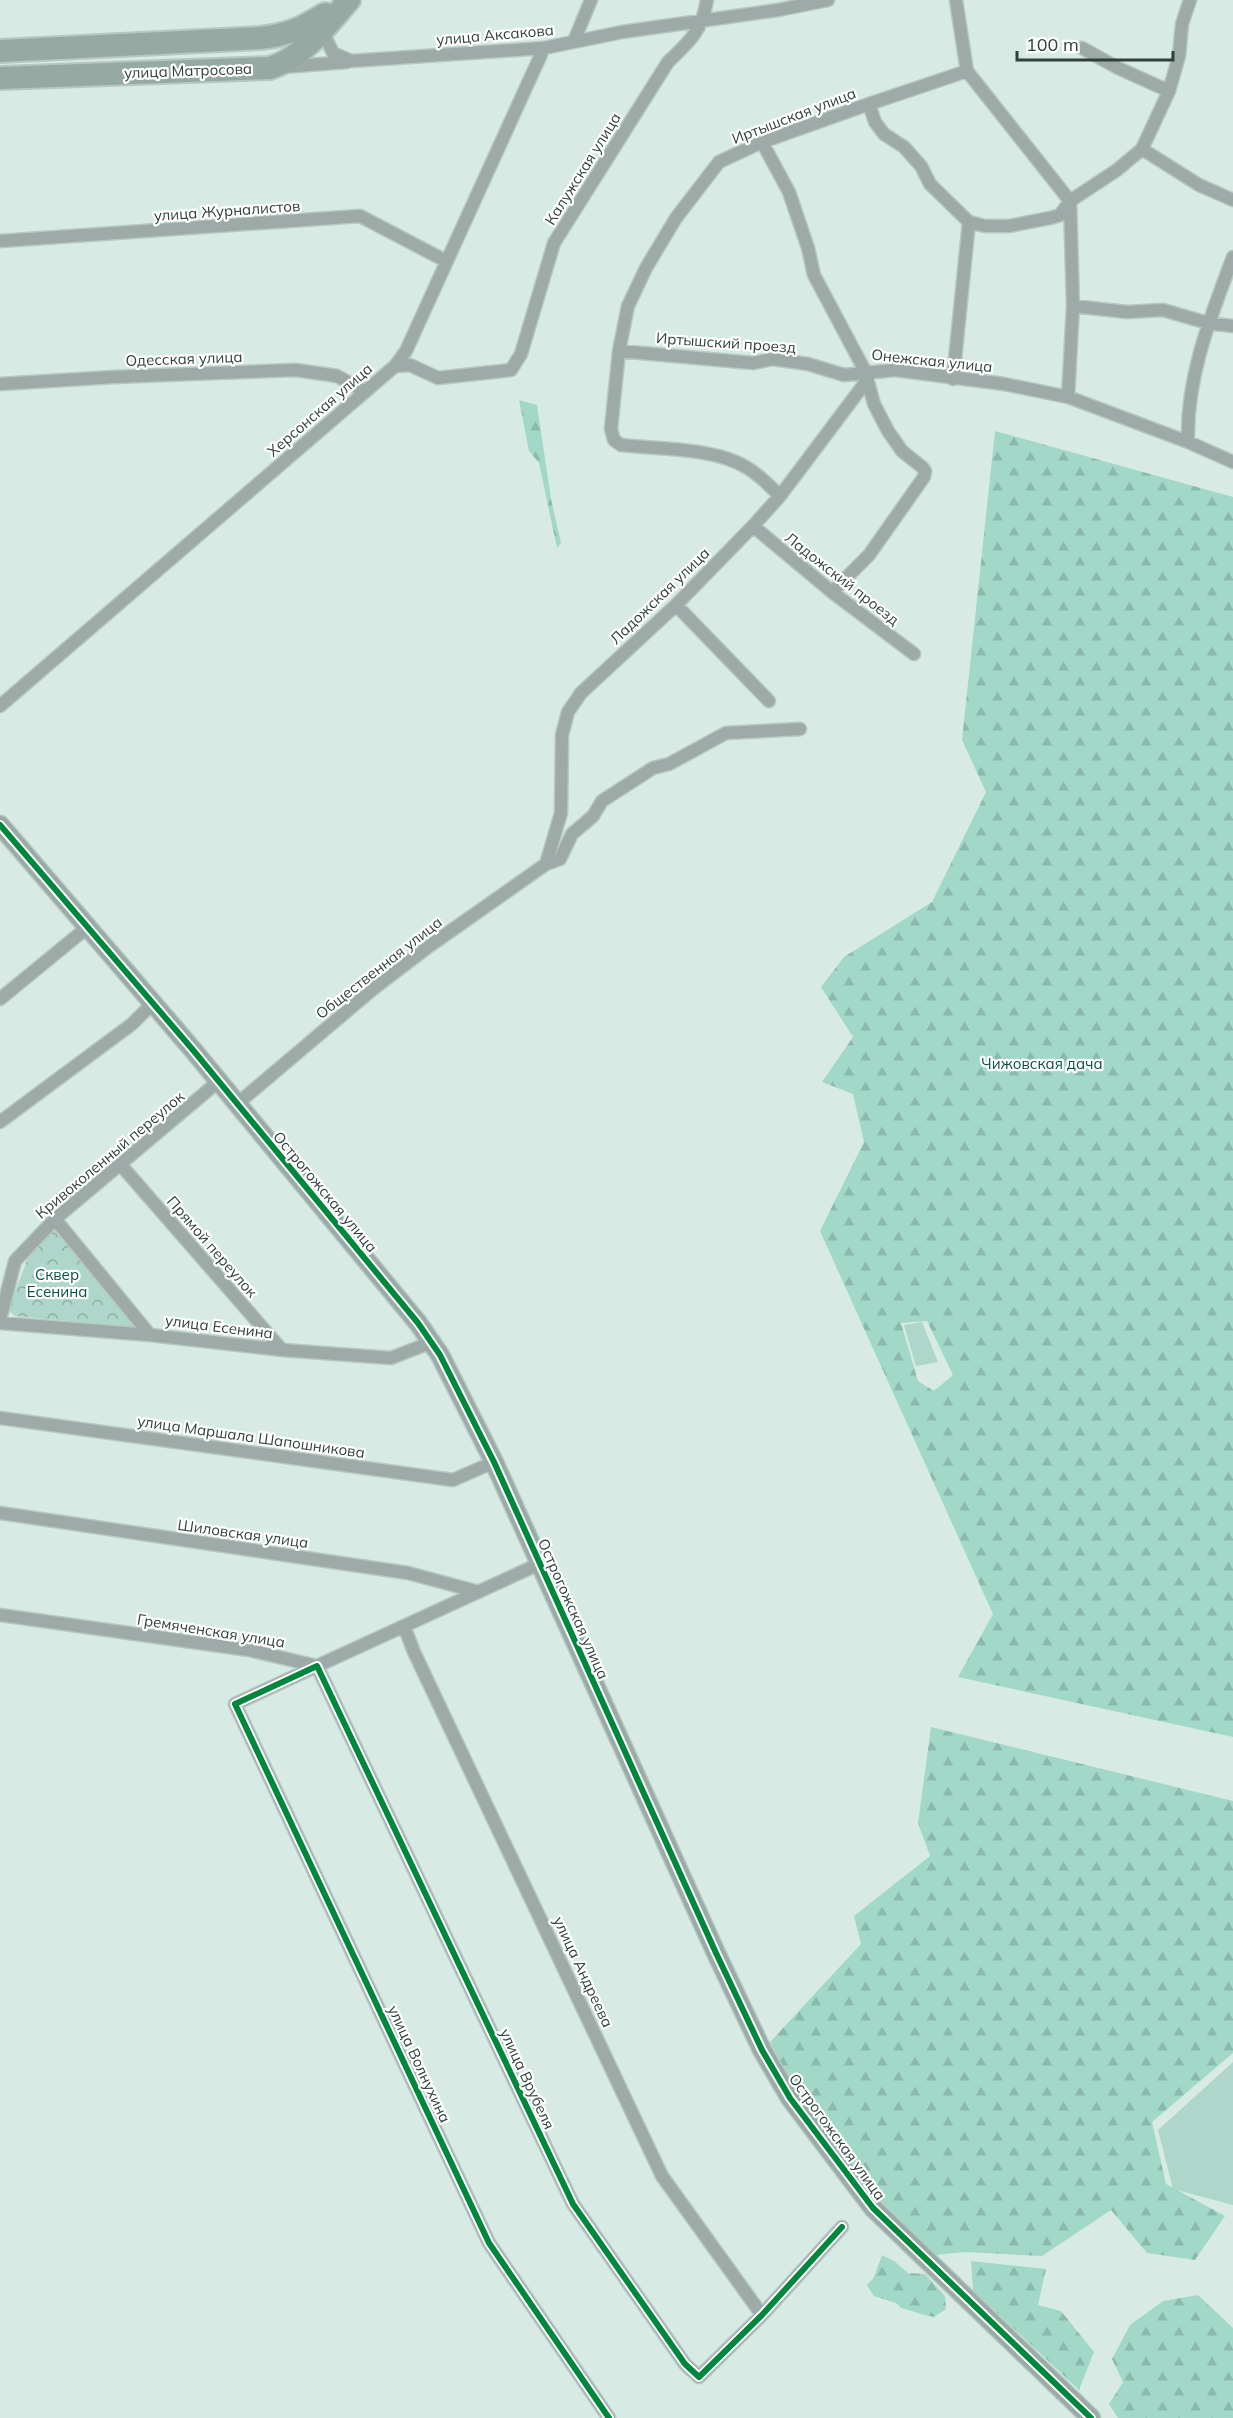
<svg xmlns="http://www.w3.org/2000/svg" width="1233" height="2418" viewBox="0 0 1233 2418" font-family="Mulish,sans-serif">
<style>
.forest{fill:url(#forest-firs);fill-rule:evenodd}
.park{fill:url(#park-crowns)}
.pitch{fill:#afd6ca}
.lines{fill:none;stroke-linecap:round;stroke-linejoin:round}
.street-casing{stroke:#b7c7c1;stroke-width:15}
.secondary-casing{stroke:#b7c7c1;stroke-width:21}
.highway-casing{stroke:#b7c7c1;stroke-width:26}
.street{stroke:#9daaa7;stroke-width:12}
.secondary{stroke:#9aaaa4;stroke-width:18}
.highway{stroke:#97a9a3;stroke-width:22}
.cycleway-casing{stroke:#fff;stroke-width:10}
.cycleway{stroke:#00873e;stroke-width:6}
.labels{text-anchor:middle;stroke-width:4.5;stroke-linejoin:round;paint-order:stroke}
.street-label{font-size:15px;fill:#31403b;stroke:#fff}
.park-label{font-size:15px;fill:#075143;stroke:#fff}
</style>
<defs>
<pattern id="forest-firs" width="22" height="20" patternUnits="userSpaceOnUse" patternTransform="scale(1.5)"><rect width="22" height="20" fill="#a1d8c8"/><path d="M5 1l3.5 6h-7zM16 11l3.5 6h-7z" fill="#8bbaad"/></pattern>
<pattern id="park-crowns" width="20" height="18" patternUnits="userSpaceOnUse" patternTransform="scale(1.5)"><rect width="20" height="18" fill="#afd6ca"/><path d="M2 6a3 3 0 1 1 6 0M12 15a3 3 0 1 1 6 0" fill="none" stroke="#8fafa5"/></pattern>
</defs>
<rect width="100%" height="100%" fill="#d7ebe4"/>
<!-- forest -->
<path class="forest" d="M519,400l18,5 14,94 10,44 -4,5 -18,-85 -10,-12z
M995,431l238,66v1240l-275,-60 35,-63 -173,-383 44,-89 -11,-48 -31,-12 31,-45 -32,-50 23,-30 88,-55 54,-110 -24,-52zM927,1321l26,54 -19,16 -16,-10 -17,-58z
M931,1727l302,74v252l-81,69 14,62 59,32 -30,44 -48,-7 -36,-43 -69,46 -77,-4 -29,3 -73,-71 -65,-87 -28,-55 91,-98 -7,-28 76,-60 -12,-33z
M882,2255l12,6 14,12 17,1 20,22 1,13 -12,8c-14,-2 -22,-7 -33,-9l-5,-5 -22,-7 -7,-11 7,-8z
M971,2261l75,8 -8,36 23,6 33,41 -15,38 -106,-100z
M1198,2295l35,33v90h-115l-9,-14 14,-22 -11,-23 18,-34 33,-24z"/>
<!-- park -->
<path class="park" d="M58,1225l83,103 -126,-12 -7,-6 20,-52z"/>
<!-- pitch -->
<path class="pitch" d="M922,1322l16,40 -22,4 -12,-41z
M1233,2062v143l-60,-16 -15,-59z"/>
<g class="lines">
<!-- street casing -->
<g class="street-casing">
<path id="street" d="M956,0l11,71 103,130 3,105 -5,91
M322,30l11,23 18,8 193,-13 78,-16 156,-22 50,-10
M574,41l17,-41
M1082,48l36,20 51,23
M284,67l63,-5
M869,104l6,18 9,12 20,13 17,19 9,18 39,38 16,4h24l41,-8 10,-3 10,-14 47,-31 25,-21 27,-58 10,-35 3,-32 8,-24
M762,142l27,50 19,56 6,27 51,96 9,33 14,27 14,20 20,16 3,4 -1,6 -55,78 -37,37
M1142,149l57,36 34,15
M0,241l360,-25 86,45
M1073,306l54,6 36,-2 45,13 25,3
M619,351l134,12 20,-4 35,5 36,11 51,-5 109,14 64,13 120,45 45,20
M395,366l15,-1 28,13 73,-8 10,-16 33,-111 114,-181c22,-21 34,-31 39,-62
M953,379l16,-157
M0,384l114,-7 182,-7 41,6 27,15
M1188,442c-2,-65 23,-126 45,-185
M780,496c-13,-13 -27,-27 -44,-34 -32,-14 -79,-13 -115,-17l-7,-5 -3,-11 8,-78 9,-45 18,-38 30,-50 43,-56 43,-20 107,-38 98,-33
M753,526l79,66 82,62
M676,605l93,96
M0,706l395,-340 11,-15 138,-303
M546,864l15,-51 1,-78 6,-23 13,-19 95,-88 77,-79 27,-30 88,-117
M0,999l89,-73
M237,1104l136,-115 55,-42 118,-83 14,-5 12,-25 21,-18 9,-15 51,-33 16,-4 57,-31 74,-4
M0,1122l132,-98 21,-21
M120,1164l162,186
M55,1219l95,116
M0,1320l15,-59 40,-42 164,-138
M0,1323l150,12 132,15 109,8 41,-16
M0,1418l453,62 41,-18
M0,1513l408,60 71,19
M0,1615l249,35 68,16 222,-102
M404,1626l10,26 248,524 100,139
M609,2418l-120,-175 -254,-539 82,-38 256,538 112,160 14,13 63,-62 80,-88"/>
</g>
<!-- secondary casing -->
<g class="secondary-casing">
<path id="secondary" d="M0,825l193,225 225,273 22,32 54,107 222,491 46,97 28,48 83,110 218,210"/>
</g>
<!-- highway casing -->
<g class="highway-casing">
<path id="highway" d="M0,51l260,-13c28,-3 41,-9 65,-24
M0,78l270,-10c33,-10 57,-43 79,-68"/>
</g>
<!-- street -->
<use href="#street" class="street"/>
<!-- secondary -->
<use href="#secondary" class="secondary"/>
<!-- highway -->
<use href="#highway" class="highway"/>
<!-- cycleway casing -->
<g class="cycleway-casing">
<path id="cycleway" d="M0,825l193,225 225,273 22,32 54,107 222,491 46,97 28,48 83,110 218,210
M609,2418l-120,-175 -254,-539 82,-38 256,538 112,160 14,13 63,-62 80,-88"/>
</g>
<!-- cycleway -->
<use href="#cycleway" class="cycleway"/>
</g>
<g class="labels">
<!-- street labels -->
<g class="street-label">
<text transform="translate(495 35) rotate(-5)" y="5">улица Аксакова</text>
<text transform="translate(188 71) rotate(-2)" y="5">улица Матросова</text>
<text transform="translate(794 116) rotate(-21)" y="5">Иртышская улица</text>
<text transform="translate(583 169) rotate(-58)" y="5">Калужская улица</text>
<text transform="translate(227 211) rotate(-4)" y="5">улица Журналистов</text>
<text transform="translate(726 343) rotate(4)" y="5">Иртышский проезд</text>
<text transform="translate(184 359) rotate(-2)" y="5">Одесская улица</text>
<text transform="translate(932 361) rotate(6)" y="5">Онежская улица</text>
<text transform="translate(320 410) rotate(-41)" y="5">Херсонская улица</text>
<text transform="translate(842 579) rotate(38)" y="5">Ладожский проезд</text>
<text transform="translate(660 596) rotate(-44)" y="5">Ладожская улица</text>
<text transform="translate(379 968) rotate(-38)" y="5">Общественная улица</text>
<text transform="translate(110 1155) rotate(-40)" y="5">Кривоколенный переулок</text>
<text transform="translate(325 1192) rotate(50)" y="5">Острогожская улица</text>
<text transform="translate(212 1247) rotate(49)" y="5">Прямой переулок</text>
<text transform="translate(219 1327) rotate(7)" y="5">улица Есенина</text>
<text transform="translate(251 1437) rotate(8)" y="5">улица Маршала Шапошникова</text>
<text transform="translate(243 1534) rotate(8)" y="5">Шиловская улица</text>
<text transform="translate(573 1609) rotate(66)" y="5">Острогожская улица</text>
<text transform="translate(211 1631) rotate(9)" y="5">Гремяченская улица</text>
<text transform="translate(583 1972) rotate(65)" y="5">улица Андреева</text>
<text transform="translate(419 2064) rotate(65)" y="5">улица Волнухина</text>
<text transform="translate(527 2079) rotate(65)" y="5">улица Врубеля</text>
<text transform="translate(837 2137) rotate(54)" y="5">Острогожская улица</text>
</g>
<!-- park labels -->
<g class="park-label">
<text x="1042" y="1069">Чижовская дача</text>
<text x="57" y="1280">Сквер<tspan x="57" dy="17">Есенина</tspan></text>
</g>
</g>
<!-- scale -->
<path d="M1017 51v9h156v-9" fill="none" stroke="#31403b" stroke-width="3"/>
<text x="1026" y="51" font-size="18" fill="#31403b" stroke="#ffffff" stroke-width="4.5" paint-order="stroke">100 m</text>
</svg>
